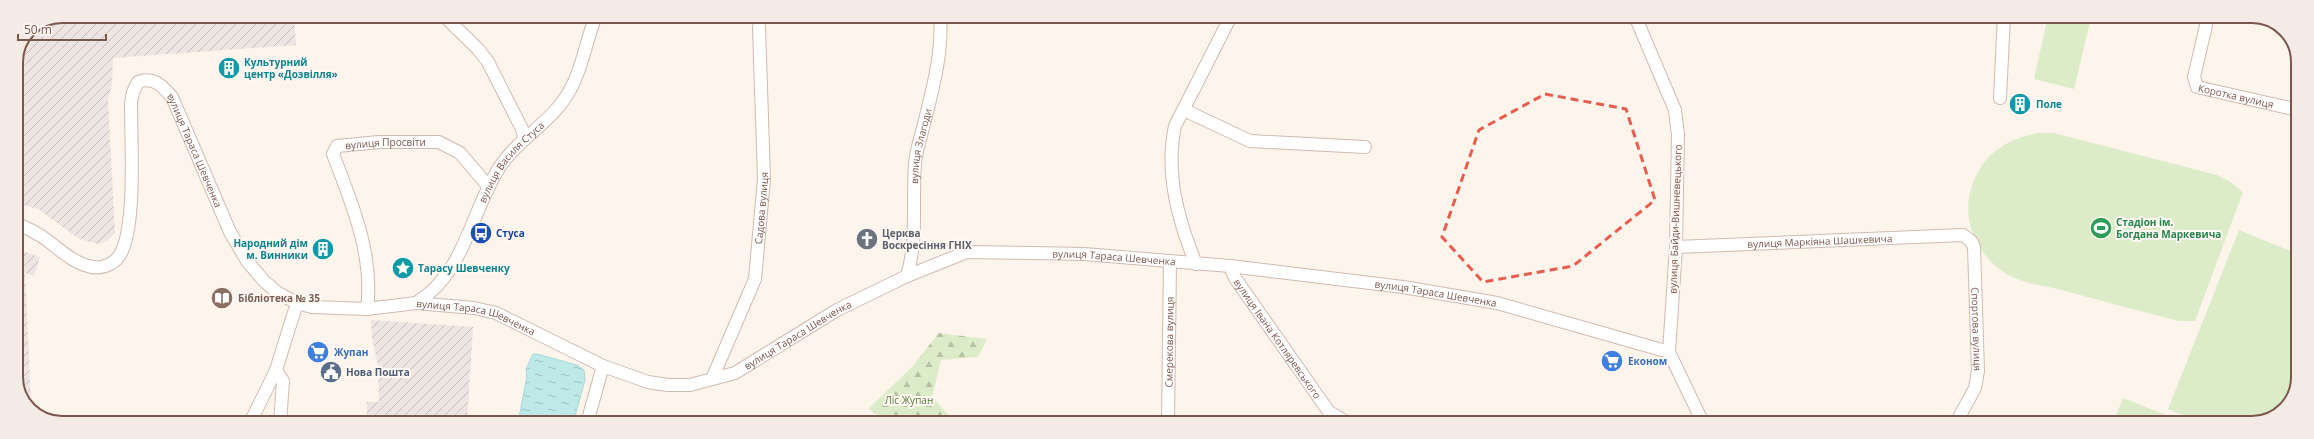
<svg xmlns="http://www.w3.org/2000/svg" width="2314" height="439" viewBox="0 0 2314 439" font-family="'Open Sans',sans-serif">
<style>
.industrial{fill:url(#industrial-furrows)}
.forest{fill:url(#forest-firs)}
.garden{fill:#dcecc9}
.water{fill:url(#water-ripples);stroke:#a5d9da}
.lines{fill:none;stroke-linecap:round;stroke-linejoin:round}
.street-casing{stroke:#d1bab0;stroke-width:14}
.street{stroke:#fff;stroke-width:12}
.marked{fill:none;stroke:#e75d50;stroke-width:3;stroke-dasharray:8 5;stroke-linejoin:round}
.labels{text-anchor:middle;stroke-width:4;stroke-linejoin:round;paint-order:stroke}
.culture-label{font-size:10px;font-weight:bold;fill:#0d838f;stroke:#fff8f3;text-anchor:start}
.street-label{font-size:10px;fill:#7a574d;stroke:#fff8f3}
.leisure-label{font-size:10px;font-weight:bold;fill:#27864d;stroke:#fff8f3;text-anchor:start}
.transit-label{font-size:10px;font-weight:bold;fill:#164399;stroke:#fff8f3;text-anchor:start}
.worship-label{font-size:10px;font-weight:bold;fill:#5b616d;stroke:#fff8f3;text-anchor:start}
.education-label{font-size:10px;font-weight:bold;fill:#785e54;stroke:#fff8f3;text-anchor:start}
.shop-label{font-size:10px;font-weight:bold;fill:#366cbe;stroke:#fff8f3;text-anchor:start}
.service-label{font-size:10px;font-weight:bold;fill:#4e5e75;stroke:#fff8f3;text-anchor:start}
.park-label{font-size:10px;fill:#597a41;stroke:#fff8f3}
.rim{fill:none;stroke:#7a574d;stroke-width:2}
</style>
<defs>
<pattern id="industrial-furrows" width="10" height="10" patternUnits="userSpaceOnUse"><rect width="10" height="10" fill="#ede5e1"/><path d="M-1 1l2-2M0 10L10 0M9 11l2-2" fill="none" stroke="#c5bcb9"/></pattern>
<pattern id="forest-firs" width="22" height="20" patternUnits="userSpaceOnUse"><rect width="22" height="20" fill="#dcecc9"/><path d="M5 1l3.5 6h-7zM16 11l3.5 6h-7z" fill="#b7c2a5"/></pattern>
<pattern id="water-ripples" width="26" height="14" patternUnits="userSpaceOnUse"><rect width="26" height="14" fill="#bfe8e8"/><path d="M2 4q2-2 4 0t4 0M15 11q2-2 4 0t4 0" fill="none" stroke="#a0bfbe"/></pattern>
</defs>
<rect width="100%" height="100%" fill="#fdf4ec"/>
<!-- industrial -->
<path class="industrial" d="M62,16h232l2,29 -183,13 -1,27 -4,15 7,133 -8,8 -9,3 -19,-5 -41,-30 -22,-6v-141l14,-33z
M16,249l24,8 -6,19 -9,-3 6,127h-6l-9,-17z
M371,320l102,7 -6,96h-100v-21h12l-1,-36 -6,-28z"/>
<!-- forest -->
<path class="forest" d="M939,333l48,6 -9,18 -37,3 -9,37 24,26h-64l-24,-14 43,-41z"/>
<!-- garden -->
<path class="garden" d="M2048,16h21l21,6 -16,67 -40,-10z
M2039,133h15l163,42 14,7 12,10 -48,129h-16c-39,-10 -78,-20 -117,-31 -20,-5 -44,-7 -60,-19 -28,-20 -42,-56 -29,-88 11,-30 35,-45 66,-50z
M2239,230l59,24v129l-16,28 -30,12h-49l-35,-14z
M2123,398l63,25h-73z"/>
<!-- water -->
<path class="water" d="M533,354h4l40,11 7,5 1,10 -12,43h-55l9,-47 -1,-7z"/>
<g class="lines">
<!-- street casing -->
<g class="street-casing">
<g id="street">
<path d="M444,16l34,33 10,13 34,67 2,9"/>
<path d="M1635,16l40,94 3,25 -2,112 -7,105 34,71"/>
<path id="s1" d="M2208,17l-14,60 3,10 101,23"/>
<path d="M2000,98l4,-82"/>
<path d="M1184,110l66,31 115,6"/>
<path id="s2" d="M16,224c9,3 17,7 25,12 17,11 30,27 51,31 12,2 25,-4 30,-16 14,-31 9,-111 9,-148l2,-11 5,-10c16,-6 24,4 34,15l58,135 17,29 17,20 14,12 19,10 15,4 55,2 49,-6 58,5 22,5 107,53 45,16 20,3h22l45,-12 102,-63 70,-34 60,-24 117,2 146,12 173,21 94,16 172,49"/>
<path id="s3" d="M1676,247l287,-12 8,6 3,6 4,124 -3,17 -19,35"/>
<path d="M1196,264c-18,-44 -31,-91 -21,-138l56,-110"/>
<path id="s4" d="M1230,266l5,12 94,134 19,11"/>
<path id="s5" d="M907,276c11,-37 5,-75 8,-112 1,-12 5,-25 8,-36 9,-37 20,-74 17,-112"/>
<path id="s6" d="M416,303c49,-30 54,-89 83,-135 19,-30 54,-46 71,-78 13,-23 16,-50 26,-74"/>
<path id="s7" d="M367,309c7,-54 -15,-105 -34,-155l4,-8 42,-4h60l21,11 29,34"/>
<path d="M276,370l7,11 -3,42"/>
<path id="s8" d="M712,379l43,-100 9,-100 -5,-152"/>
<path d="M250,423l26,-53 21,-67"/>
<path d="M587,423l16,-57"/>
<path id="s9" d="M1168,423l2,-162"/>
</g>
</g>
<!-- street -->
<use href="#street" class="street"/>
</g>
<!-- marked area -->
<path class="marked" d="M1545,94l81,15 29,91 -82,66 -90,16 -41,-45 37,-107z"/>
<!-- icons -->
<defs>
<g id="building-disc" transform="scale(1.15)"><circle r="9.5" fill="#0f9aa8" stroke="#fff8f3"/><path d="M-4-6H4V6H1V3H-1V6H-4ZM-2.5-4.3h1.7v1.8h-1.7ZM.8-4.3h1.7v1.8H.8ZM-2.5-1h1.7V.8h-1.7ZM.8-1h1.7V.8H.8Z" fill="#fff"/></g>
<g id="stadium-disc" transform="scale(1.15)"><circle r="9.5" fill="#2e9e5b" stroke="#fff8f3"/><path d="M0-5a6.5 5 0 1 0 0 10a6.5 5 0 1 0 0-10ZM-3.5-1.8h7v3.6h-7Z" fill="#fff"/></g>
<g id="bus-disc" transform="scale(1.15)"><circle r="9.5" fill="#1a4fb4" stroke="#fff8f3"/><path d="M-5-6H5V4H4V6H2V4H-2V6H-4V4H-5ZM-3.5-4V0h7V-4ZM-3.5 1.2v1.5H-2V1.2ZM2 1.2v1.5H3.5V1.2Z" fill="#fff"/></g>
<g id="church-disc" transform="scale(1.15)"><circle r="9.5" fill="#6b7280" stroke="#fff8f3"/><path d="M-1.2-6h2.4v3.5h3.3v2.4h-3.3V6h-2.4V-.1h-3.3v-2.4h3.3Z" fill="#fff"/></g>
<g id="sight-disc" transform="scale(1.15)"><circle r="9.5" fill="#0f9aa8" stroke="#fff8f3"/><path d="M0-6L1.8-2.2L6-1.7L2.9 1.2L3.7 5.4L0 3.3L-3.7 5.4L-2.9 1.2L-6-1.7L-1.8-2.2Z" fill="#fff"/></g>
<g id="library-disc" transform="scale(1.15)"><circle r="9.5" fill="#8d6e63" stroke="#fff8f3"/><path d="M-6-4Q-3-5.5-.7-3.5V5Q-3 3-6 4ZM6-4Q3-5.5 .7-3.5V5Q3 3 6 4Z" fill="#fff"/></g>
<g id="supermarket-disc" transform="scale(1.15)"><circle r="9.5" fill="#3f7fe0" stroke="#fff8f3"/><path d="M-6-5.5h2.5l.6 2H6L4.5 2H-2.5L-4.4-4H-6ZM-1.5 3.2a1.3 1.3 0 1 0 .1 0ZM3 3.2a1.3 1.3 0 1 0 .1 0Z" fill="#fff"/></g>
<g id="civic-disc" transform="scale(1.15)"><circle r="9.5" fill="#5c6f8a" stroke="#fff8f3"/><path d="M-.6-6.5H3V-4.5H.6V-3L4-1V1h2V6H-6V1h2V-1L-.6-3ZM-1.2 2.5V6h2.4V2.5Z" fill="#fff"/></g>
</defs>
<g fill-rule="evenodd">
<use href="#building-disc" x="229" y="68"/>
<use href="#building-disc" x="2020" y="104"/>
<use href="#stadium-disc" x="2101" y="228"/>
<use href="#bus-disc" x="481" y="233"/>
<use href="#church-disc" x="867" y="239"/>
<use href="#building-disc" x="323" y="249"/>
<use href="#sight-disc" x="403" y="268"/>
<use href="#library-disc" x="222" y="298"/>
<use href="#supermarket-disc" x="318" y="352"/>
<use href="#supermarket-disc" x="1612" y="361"/>
<use href="#civic-disc" x="331" y="372"/>
</g>
<g class="labels">
<!-- culture labels -->
<g class="culture-label">
<text x="244" y="66">Культурний<tspan x="244" dy="12">центр «Дозвілля»</tspan></text>
<text x="2036" y="108">Поле</text>
<text x="308" y="247" text-anchor="end">Народний дім<tspan x="308" dy="12">м. Винники</tspan></text>
<text x="418" y="272">Тарасу Шевченку</text>
</g>
<!-- street labels -->
<g class="street-label">
<text dy="4" stroke="none"><textPath href="#s1" startOffset="112">Коротка вулиця</textPath></text>
<text dy="4" stroke="none"><textPath href="#s7" startOffset="218">вулиця Просвіти</textPath></text>
<text dy="4" stroke="none"><textPath href="#s5" startOffset="131">вулиця Злагоди</textPath></text>
<text dy="4" stroke="none"><textPath href="#s2" startOffset="394">вулиця Тараса Шевченка</textPath></text>
<text dy="4" stroke="none"><textPath href="#s6" startOffset="173">вулиця Василя Стуса</textPath></text>
<text dy="4" stroke="none"><textPath href="#s8" startOffset="180">Садова вулиця</textPath></text>
<text transform="translate(1675 219) rotate(-88)" y="4">вулиця Байди-Вишневецького</text>
<text dy="4" stroke="none"><textPath href="#s3" startOffset="144">вулиця Маркіяна Шашкевича</textPath></text>
<text dy="4" stroke="none"><textPath href="#s2" startOffset="1449">вулиця Тараса Шевченка</textPath></text>
<text dy="4" stroke="none"><textPath href="#s2" startOffset="1773">вулиця Тараса Шевченка</textPath></text>
<text dy="4" stroke="none"><textPath href="#s2" startOffset="765">вулиця Тараса Шевченка</textPath></text>
<text dy="4" stroke="none"><textPath href="#s3" startOffset="386">Спортова вулиця</textPath></text>
<text dy="4" stroke="none"><textPath href="#s2" startOffset="1113">вулиця Тараса Шевченка</textPath></text>
<text dy="4" stroke="none"><textPath href="#s4" startOffset="87">вулиця Івана Котляревського</textPath></text>
<text dy="4" stroke="none"><textPath href="#s9" startOffset="81">Смерекова вулиця</textPath></text>
</g>
<!-- leisure labels -->
<g class="leisure-label">
<text x="2116" y="226">Стадіон ім.<tspan x="2116" dy="12">Богдана Маркевича</tspan></text>
</g>
<!-- transit labels -->
<g class="transit-label">
<text x="496" y="237">Стуса</text>
</g>
<!-- worship labels -->
<g class="worship-label">
<text x="882" y="237">Церква<tspan x="882" dy="12">Воскресіння ГНІХ</tspan></text>
</g>
<!-- education labels -->
<g class="education-label">
<text x="238" y="302">Бібліотека № 35</text>
</g>
<!-- shop labels -->
<g class="shop-label">
<text x="334" y="356">Жупан</text>
<text x="1628" y="365">Економ</text>
</g>
<!-- service labels -->
<g class="service-label">
<text x="346" y="376">Нова Пошта</text>
</g>
<!-- park labels -->
<g class="park-label">
<text x="909" y="404">Ліс Жупан</text>
</g>
</g>
<!-- crop -->
<path d="M0 0H2314V439H0ZM62 23H2252A39 39 0 0 1 2291 62V377A39 39 0 0 1 2252 416H62A39 39 0 0 1 23 377V62A39 39 0 0 1 62 23Z" fill="#f4ebe6" fill-rule="evenodd"/>
<path class="rim" d="M62 23H2252A39 39 0 0 1 2291 62V377A39 39 0 0 1 2252 416H62A39 39 0 0 1 23 377V62A39 39 0 0 1 62 23Z"/>
<!-- scale -->
<path d="M18 34v6h88v-6" fill="none" stroke="#7a574d" stroke-width="2"/>
<text x="24" y="34" font-size="12" fill="#7a574d" stroke="#fff8f3" stroke-width="3" paint-order="stroke">50 m</text>
</svg>
